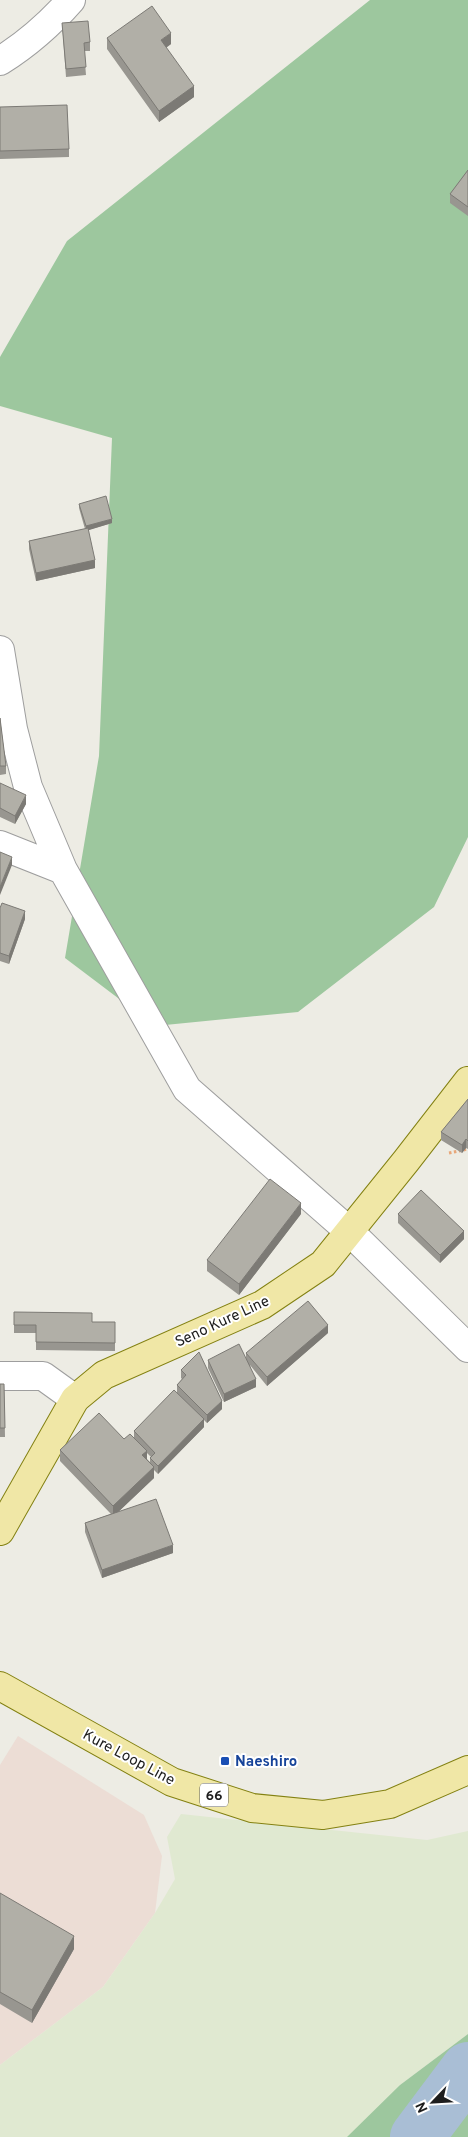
<svg xmlns="http://www.w3.org/2000/svg" width="468" height="2137" viewBox="0 0 468 2137" font-family="Overpass,sans-serif">
<style>
.commercial{fill:#ecddd5}
.farmland{fill:#e0e9d1}
.forest{fill:#9dc79e}
.lines{fill:none;stroke-linecap:round;stroke-linejoin:round}
.river{stroke:#a9bed5;stroke-width:54}
.minor-casing{stroke:#9e9e9e;stroke-width:30}
.major-casing{stroke:#838112;stroke-width:30}
.path{stroke:#e8a779;stroke-width:3;stroke-dasharray:2.5 2.5;stroke-linecap:butt}
.minor{stroke:#fff;stroke-width:28}
.major{stroke:#f0e7a6;stroke-width:28}
.wall{fill:#989690;fill-rule:evenodd}
.shaded-wall{fill:#7c7a75}
.building{fill:#b1afa7;stroke:#7c7a75}
.transit-dot{fill:#1a4fb4;stroke:#fff;stroke-width:2}
.labels{text-anchor:middle;stroke-width:4;stroke-linejoin:round;paint-order:stroke}
.shield{fill:#fff;stroke:#616161;stroke-width:1}
.shield-label{font-size:14px;font-weight:bold;fill:#1d1d1d}
.street-label{font-size:15px;fill:#1d1d1d;stroke:#fff}
.transit-label{font-size:15px;font-weight:bold;fill:#164399;stroke:#fff;text-anchor:start}
</style>
<rect width="100%" height="100%" fill="#edece4"/>
<!-- commercial -->
<path class="commercial" d="M18,1736l126,79 18,41 -7,57 -52,74 -103,78v-300z"/>
<!-- farmland -->
<path class="farmland" d="M181,1814l246,26 41,-9v203l-68,51 -44,52h-356v-72l103,-78 52,-74 20,-34 -8,-42z"/>
<!-- forest -->
<path class="forest" d="M370,0h98v837l-34,70 -136,105 -143,14 -90,-68 34,-202 13,-318 -112,-32v-49l67,-116z
M468,2034v103h-121l53,-52z"/>
<g class="lines">
<!-- river -->
<path class="river" d="M417,2137l51,-68"/>
<!-- minor casing -->
<g class="minor-casing">
<path id="minor" d="M0,61c27,-17 50,-37 71,-61
M0,650l13,79 15,58 35,83 124,219 163,143 118,116
M0,845l63,25
M0,1376h43l32,23"/>
</g>
<!-- major casing -->
<g class="major-casing">
<path id="major" d="M0,1531l75,-132 29,-24 158,-70 61,-41 83,-103 62,-80
M0,1686l172,96 80,26 71,7 67,-11 78,-34"/>
</g>
<!-- path -->
<path class="path" d="M449,1153l19,-4"/>
<!-- minor -->
<use href="#minor" class="minor"/>
<!-- major -->
<use href="#major" class="major"/>
</g>
<!-- wall -->
<path class="wall" d="M62,23l28,19v9h-6l2,24 -20,2z
M107,38l64,6 -5,4 28,49 -35,25 -52,-73z
M0,107l69,42v8l-69,2z
M468,170v46l-18,-13v-9z
M79,504l33,19 -24,7 7,38 -59,13 -7,-32v-8l56,-12 -6,-21z
M0,718l6,48v8l-6,1z
M0,783l26,21 -11,20 -15,-7z
M0,908l25,11 -16,45 -9,-3z
M468,1099v50l-2,-1 -4,5 -21,-13v-8z
M301,1214l-62,81 -32,-24v-11z
M398,1214l66,25 -24,24 -42,-40z
M14,1312l78,10h23v29l-79,-1v-17h-22z
M328,1333l-61,53 -17,-21 6,22 -32,15 -16,-34v-8l38,-1v-6z
M181,1370l41,39 -15,14 -3,-3v7l-46,47 -4,-4v8l-36,34 55,41 -71,25 -17,-46v-9l26,-9 -51,-53v-11l64,-11 10,-2v-6l43,-39v-7l5,-6 -1,-1zM147,1453l4,4 -1,1v4l-3,-3z
M0,1384h4l1,53h-5z
M0,1893l74,56 -42,74 -32,-19z"/>
<!-- shaded-wall -->
<path class="shaded-wall" d="M171,33v11l-10,7v-11z
M194,86v11l-35,25v-11z
M112,519v4l-26,8v-5z
M95,560v8l-59,13v-8z
M26,795v9l-11,20v-8z
M12,857v8l-12,30v-8z
M25,911v8l-16,45v-8z
M466,1139v9l-4,5v-8z
M301,1203v11l-62,81v-11z
M464,1231v8l-24,24v-8z
M328,1325v8l-61,53v-9z
M256,1379v8l-32,15v-8z
M222,1401v8l-15,14v-8z
M204,1419v8l-46,47v-8z
M147,1451v11l-5,-7z
M154,1467v11l-41,39v-11z
M173,1545v8l-71,25v-8z
M74,1936v13l-42,74v-13z"/>
<!-- building -->
<path class="building" d="M152,6l19,27 -10,7 33,46 -35,25 -52,-73z
M88,21l2,21 -6,1 2,24 -20,2 -4,-46z
M67,105l2,44 -69,2v-44z
M468,170v37l-18,-13z
M106,496l6,23 -26,7 -7,-22z
M88,528l7,32 -59,13 -7,-32z
M0,718l6,48h-6z
M0,783l26,12 -11,21 -15,-8z
M0,852l12,5 -12,30z
M2,903l23,8 -16,45 -9,-3v-45z
M468,1099v42l-2,-2 -4,6 -21,-13z
M270,1179l31,24 -62,81 -32,-24z
M421,1190l43,41 -24,24 -42,-41z
M308,1301l20,24 -61,52 -21,-24z
M14,1312l78,1v9h23v21l-79,-1v-17h-22z
M239,1344l17,35 -32,15 -16,-34z
M199,1352l23,49 -15,14 -30,-30 9,-10 -5,-5z
M0,1384h4l1,44h-5z
M174,1390l30,29 -46,47 -8,-8 5,-5 -21,-22z
M99,1413l25,26 6,-5 17,17 -5,4 12,12 -41,39 -53,-56z
M156,1499l17,46 -71,25 -17,-47z
M0,1893l74,43 -42,74 -32,-18z"/>
<!-- markers -->
<rect class="transit-dot" x="220" y="1756" width="10" height="10" rx="2.5"/>
<g class="labels">
<!-- shield labels -->
<rect class="shield" x="200" y="1783.5" width="28" height="23" rx="4"/>
<g class="shield-label">
<text x="214" y="1800">66</text>
</g>
<!-- street labels -->
<g class="street-label">
<text transform="translate(222 1321) rotate(-25)" y="5">Seno Kure Line</text>
<text transform="translate(129 1757) rotate(28)" y="5">Kure Loop Line</text>
</g>
<!-- transit labels -->
<g class="transit-label">
<text x="235" y="1766">Naeshiro</text>
</g>
</g>
<!-- north arrow -->
<g transform="translate(433 2102) rotate(245)" stroke="#ffffff" stroke-width="4" paint-order="stroke">
<path d="M0-4L9 19L0 12L-9 19Z" fill="#1d1d1d"/>
<text y="-8" font-size="14" font-weight="bold" text-anchor="middle" fill="#1d1d1d">N</text>
</g>
</svg>
